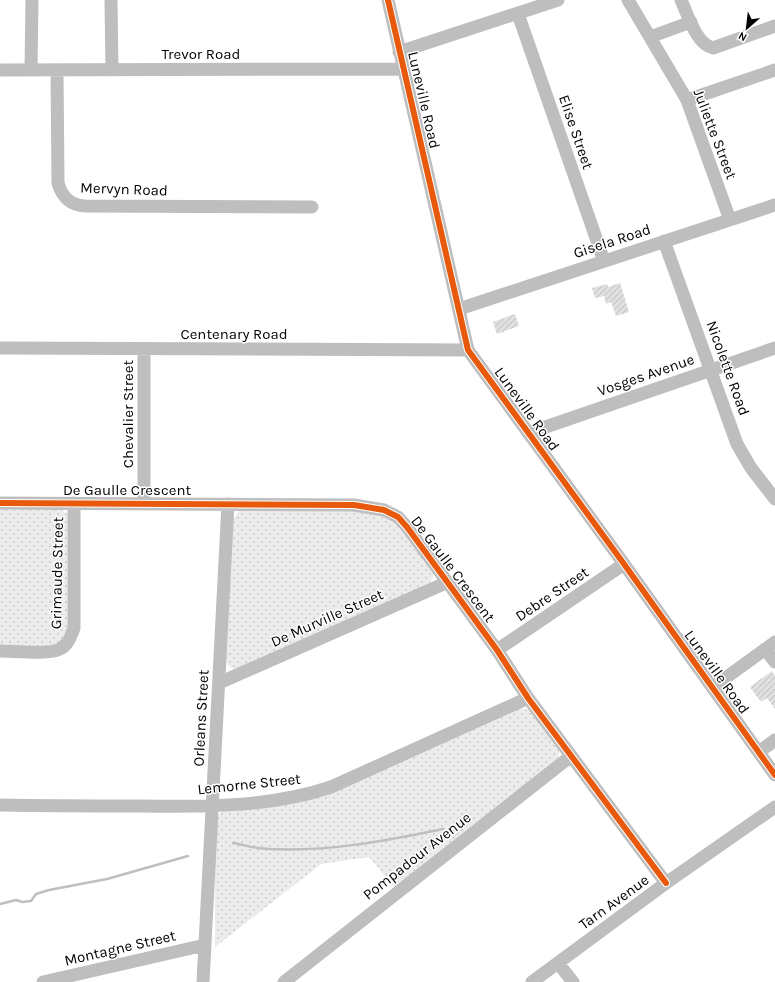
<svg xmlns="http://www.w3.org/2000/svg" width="775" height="982" viewBox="0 0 775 982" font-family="Karla,sans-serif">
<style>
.park{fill:url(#park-dots)}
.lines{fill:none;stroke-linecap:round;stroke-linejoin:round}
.stream{stroke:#bfbfbf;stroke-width:2.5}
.building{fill:url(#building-hatch)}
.minor{stroke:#bebebe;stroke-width:13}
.cycleway-casing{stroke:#fff;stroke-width:8}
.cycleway{stroke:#e8590c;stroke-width:6}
.labels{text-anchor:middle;stroke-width:3;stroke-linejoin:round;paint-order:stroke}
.street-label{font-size:15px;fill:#000;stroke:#fff}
</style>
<defs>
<pattern id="park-dots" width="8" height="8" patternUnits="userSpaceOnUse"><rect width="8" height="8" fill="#ececec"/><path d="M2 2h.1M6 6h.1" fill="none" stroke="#c9c9c9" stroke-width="1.8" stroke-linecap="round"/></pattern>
<pattern id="building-hatch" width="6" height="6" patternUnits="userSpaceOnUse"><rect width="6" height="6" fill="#dfdfdf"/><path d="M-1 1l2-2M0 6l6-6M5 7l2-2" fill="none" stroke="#bebebe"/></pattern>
</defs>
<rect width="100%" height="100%" fill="#fff"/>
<!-- park -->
<path class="park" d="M0,508l61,1 8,6 1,111 -6,14 -11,6h-53z
M242,510h130l25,13 36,49v6l-5,7 -193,85 -4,-2 -5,-6 7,-142 5,-8z
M520,708l11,2 29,40 -2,9 -101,78 -62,51 -26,-31 -48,7 -106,83v-104l2,-25 5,-7 81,-10z"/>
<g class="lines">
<!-- stream -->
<path class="stream" d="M233,843c11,2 24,6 36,6 59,3 116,-8 174,-20
M0,904l16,-4 6,2 9,-1 5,-7 13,-4 58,-11 81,-23"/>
</g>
<!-- building -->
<path class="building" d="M620,283l9,29 -13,4 -5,-14 -5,2 -2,-8 -9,2 -3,-10 15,-4 1,3z
M515,314l4,12 -22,8 -4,-12z
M772,671l3,5v33l-8,-11 -6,4 -11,-15z"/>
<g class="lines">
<!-- minor -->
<path class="minor" d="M111,0l1,70
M388,0l80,350 156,214 151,211
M628,0l59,100 43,120
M681,0c7,15 15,44 32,48l62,-22
M518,14l86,247
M650,37l41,-15
M399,52l159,-52
M0,70l403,-1
M31,70l1,-70
M57,70l1,113c4,14 12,22 27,23l227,1
M687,100l88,-30
M664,241l73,203 14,24 24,31
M459,309l316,-104
M0,348l468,2
M528,433l247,-85
M0,503l354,2 30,5 14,7 9,10 90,123 31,48 138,185
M144,503v-154
M765,649l10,13
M497,650l127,-86
M0,651c13,0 50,4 60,-2 8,-4 11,-13 14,-21v-125
M219,683l229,-101
M713,687l62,-45
M759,752l16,-12
M0,805c48,1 96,1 143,1 62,1 129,1 188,-19l197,-89
M558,963l15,19
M43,982l162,-37
M203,982l25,-478
M284,982l287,-226
M532,982l134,-99 109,-76"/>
<!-- cycleway casing -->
<g class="cycleway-casing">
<path id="cycleway" d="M388,0l80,350 156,214 151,211
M0,503l354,2 30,5 14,7 9,10 90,123 31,48 138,185"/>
</g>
<!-- cycleway -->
<use href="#cycleway" class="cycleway"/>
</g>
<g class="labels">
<!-- street labels -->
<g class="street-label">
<text x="201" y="59">Trevor Road</text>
<text transform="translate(424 100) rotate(77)" y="5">Luneville Road</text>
<text transform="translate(576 132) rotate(71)" y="5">Elise Street</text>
<text transform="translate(715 134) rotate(69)" y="5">Juliette Street</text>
<text transform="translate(124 189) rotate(2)" y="5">Mervyn Road</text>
<text transform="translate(612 241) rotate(-18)" y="5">Gisela Road</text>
<text x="234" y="339">Centenary Road</text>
<text transform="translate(728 368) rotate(70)" y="5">Nicolette Road</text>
<text transform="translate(646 375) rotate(-19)" y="5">Vosges Avenue</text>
<text transform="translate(527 409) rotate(54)" y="5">Luneville Road</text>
<text transform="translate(128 414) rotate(-90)" y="5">Chevalier Street</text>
<text x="127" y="495">De Gaulle Crescent</text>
<text transform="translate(453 569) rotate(53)" y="5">De Gaulle Crescent</text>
<text transform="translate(57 573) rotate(-89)" y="5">Grimaude Street</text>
<text transform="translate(552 594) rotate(-34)" y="5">Debre Street</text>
<text transform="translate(327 618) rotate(-24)" y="5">De Murville Street</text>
<text transform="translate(717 672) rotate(54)" y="5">Luneville Road</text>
<text transform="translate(201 718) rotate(-87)" y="5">Orleans Street</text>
<text transform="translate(249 784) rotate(-6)" y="5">Lemorne Street</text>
<text transform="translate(417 856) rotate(-38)" y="5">Pompadour Avenue</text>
<text transform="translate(614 902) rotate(-36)" y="5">Tarn Avenue</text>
<text transform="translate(120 948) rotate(-13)" y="5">Montagne Street</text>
</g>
</g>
<!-- north arrow -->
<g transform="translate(747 28) rotate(208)" stroke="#ffffff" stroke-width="3" paint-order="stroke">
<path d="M0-3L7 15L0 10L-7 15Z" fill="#000000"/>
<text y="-6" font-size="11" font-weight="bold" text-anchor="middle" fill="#000000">N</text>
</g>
</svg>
